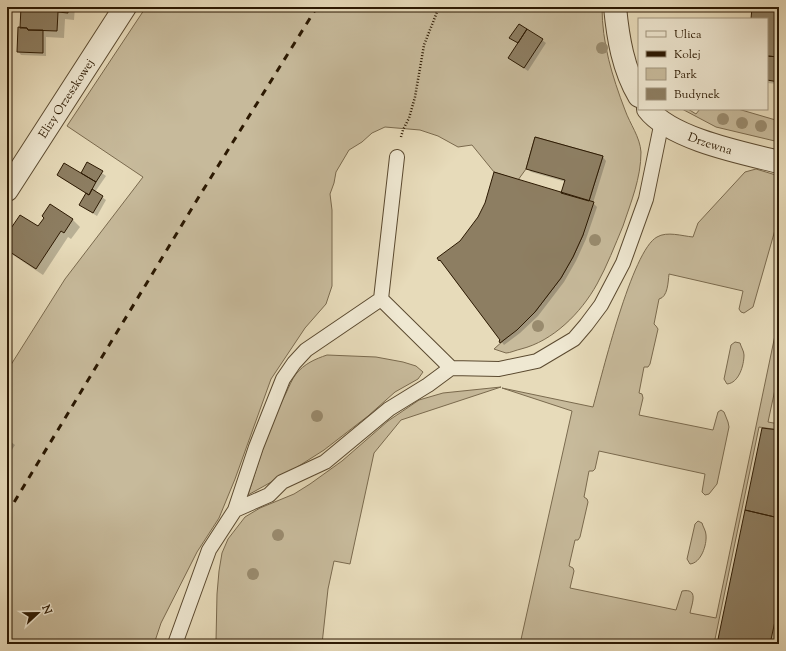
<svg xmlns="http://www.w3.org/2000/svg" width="786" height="651" viewBox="0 0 786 651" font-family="'Sorts Mill Goudy',serif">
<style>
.green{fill:#c7ba9b;stroke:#7a6a4e}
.shadow{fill:#0003}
.building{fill:#8d7e62;stroke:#2c1902}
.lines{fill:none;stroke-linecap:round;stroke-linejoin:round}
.lane-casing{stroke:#5b4a30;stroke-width:16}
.street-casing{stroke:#5b4a30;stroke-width:24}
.path{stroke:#2c1902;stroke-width:2.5;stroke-dasharray:1 2;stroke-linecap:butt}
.lane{stroke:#efe8d2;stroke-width:14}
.street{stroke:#efe8d2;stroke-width:22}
.rail{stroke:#2c1902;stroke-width:3;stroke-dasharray:7 7;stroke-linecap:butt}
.tree{fill:#998b6e}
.labels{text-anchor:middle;stroke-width:3;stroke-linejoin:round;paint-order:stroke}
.street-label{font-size:12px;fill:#2c1902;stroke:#efe8d2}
</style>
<rect width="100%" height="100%" fill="#e7dbba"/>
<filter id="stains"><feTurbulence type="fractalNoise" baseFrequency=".005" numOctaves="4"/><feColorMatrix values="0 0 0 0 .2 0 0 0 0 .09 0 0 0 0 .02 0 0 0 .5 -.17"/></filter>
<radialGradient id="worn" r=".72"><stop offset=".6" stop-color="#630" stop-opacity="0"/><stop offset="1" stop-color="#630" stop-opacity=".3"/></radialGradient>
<!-- green -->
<path class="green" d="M146,7h456c0,36 10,69 23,103 5,14 15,27 16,42 0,26 -10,50 -18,74 -8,19 -16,40 -26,58 -16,29 -44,57 -76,65 -5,1 -11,4 -15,4 -4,-1 -8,-3 -12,-4l41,-37 26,-34 12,-21 10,-22 6,-34 14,-45 -68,-19 -9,32 -8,11 -24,-8 -22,-27 -14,2 -20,-11 -18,-6 -35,-3 -13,6 -10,9 -13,8 -13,22 -2,11 -4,11 2,16v76l-6,18 -21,24 -34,51 -36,100 -16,39 -22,34 -36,71 -7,21h-147v-273l58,-92 78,-102 -76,-51z
M682,109h6l8,5 4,-5h38l41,12v21l-63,-15z
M756,169l23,7v40l-26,91 -9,6 -3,-1 -2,-3 4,-18 -74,-17c-1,8 -1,23 -10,25l-5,25 2,2 2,3 -8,35 -2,3h-4l-5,26 3,1 1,4 -4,17 74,15 5,-18 3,-2 3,2 4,10 1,5 -12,57 -8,10 -4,1 -3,-3 3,-18 -106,-23 -4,18 -2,2h-4l-5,26 3,2 1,3 -8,35 -2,3h-3l-6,26 4,2 1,3 -4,17 106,22 6,-19c17,-3 10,12 8,22l26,5 63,-302v55l-11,51 11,2v6l-20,-3 -45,217h-194l52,-233 -70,-23 91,19c9,-32 39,-157 64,-170 10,-6 25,-1 36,0l5,-14 47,-51z
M735,342l5,1c1,4 4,8 4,12 0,10 -5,28 -17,29l-3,-5 7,-34z
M327,355l49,2 27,5 13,4 7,6 -5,7 -23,13 -27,24 -44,34 -33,21 -43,24c11,-34 21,-70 38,-102 3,-6 6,-14 10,-19 8,-10 19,-15 31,-19z
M501,387l-100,33 -27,33 -24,111 -16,-3 -6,28 -6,55h-107l1,-3 1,-47 2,-23 3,-18 6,-14 17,-22 15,-9 34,-14 16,-10 32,-23 46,-40 31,-21 24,-7z
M698,521l4,2c1,4 4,8 4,12 1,10 -5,28 -16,29l-3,-5 8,-35z"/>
<!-- shadow -->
<path class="shadow" d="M22,7h53l-1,13 -9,-1 -1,19 -18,-1v19l-25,-1 -3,-4 3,-22z
M753,7h26v77l-12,-1v-64h-15z
M511,38l31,2 4,3 -18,28 -15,-10 6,-17z
M536,138l67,19 3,4 -13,42 4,4 -11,32 -10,22 -12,21 -26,34 -18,17 -16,12 -66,-87 124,-64 4,-12 -35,-10 -4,-4z
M88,163l18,13 -11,16 11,8 -9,16 -13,-8 3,-14 -26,-16 -3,-3 23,-1z
M72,219l8,8 -9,12 -3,-2 -25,38 -36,-24v-15z
M7,307l3,3 -3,5z
M779,431v191l-5,22h-56z
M7,439l8,6 -8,12z"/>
<!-- building -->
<path class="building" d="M21,7h47v6l-10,-1 -1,19 -29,-1 -1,-2h-7z
M752,7h27v50l-12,-1v-37h-16z
M519,24l8,5 -9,14 -9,-5z
M18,27l9,1 1,2h15v23l-26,-1z
M527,29l16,10 -19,29 -16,-10z
M767,56l12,1v25l-12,-2z
M535,137l68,19 -14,45 -28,-8 4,-13 -39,-11z
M87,162l16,9 -7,11 -15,-9z
M64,163l32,19 -7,13 -32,-20z
M494,172l100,30 -11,33 -10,22 -12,21 -26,34 -18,18 -17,13 -1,-2 1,-1 -60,-80 -1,1 -2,-3 23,-17 18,-24 7,-14z
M92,189l11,7 -10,17 -14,-8 7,-12 3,2z
M50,204l23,15 -9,14 -3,-2 -25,38 -29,-19v-16l13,-19 18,11 6,-8 -2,-2z
M762,428l17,2v88l-34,-8z
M745,510l34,8v85l-9,41h-53z"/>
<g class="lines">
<!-- lane casing -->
<g class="lane-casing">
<path id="lane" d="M381,299l70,69 48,1 38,-8 37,-22 12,-14 15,-20 22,-42 23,-64 16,-78
M235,510l21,-63 27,-68 11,-16 12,-13 75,-51 16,-142
M175,644l34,-94 26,-40 34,-15 13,-13 43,-20 64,-53 39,-24 23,-17"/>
</g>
<!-- street casing -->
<g class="street-casing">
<g id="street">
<path d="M615,7c3,31 8,62 24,89"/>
<path id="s1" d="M648,109c23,30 95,44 131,53"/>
<path id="s2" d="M7,190l118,-183"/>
</g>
</g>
<!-- path -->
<path class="path" d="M401,137l2,-7 6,-12 6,-21 9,-52 15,-38"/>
<!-- lane -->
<use href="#lane" class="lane"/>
<!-- street -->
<use href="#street" class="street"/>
<!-- rail -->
<path class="rail" d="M7,514l193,-319 117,-188"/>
</g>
<!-- trees -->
<g class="tree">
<circle cx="602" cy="48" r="6"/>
<circle cx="723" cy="119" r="6"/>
<circle cx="742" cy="123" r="6"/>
<circle cx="761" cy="126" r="6"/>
<circle cx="595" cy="240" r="6"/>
<circle cx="538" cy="326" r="6"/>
<circle cx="317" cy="416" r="6"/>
<circle cx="278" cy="535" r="6"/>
<circle cx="253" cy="574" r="6"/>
</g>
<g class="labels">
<!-- street labels -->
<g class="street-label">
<text dy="4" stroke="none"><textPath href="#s2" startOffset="109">Elizy Orzeszkowej</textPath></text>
<text dy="4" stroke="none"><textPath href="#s1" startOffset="72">Drzewna</textPath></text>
</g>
</g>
<!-- margin -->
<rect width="786" height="651" fill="none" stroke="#e7dbba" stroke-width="24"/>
<rect x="8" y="8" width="770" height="635" fill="none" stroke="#2c1902" stroke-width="2"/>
<rect x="12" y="12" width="762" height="627" fill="none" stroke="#2c1902"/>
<!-- legend -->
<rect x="638" y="18" width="130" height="92" fill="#efe8d2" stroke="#a1957f"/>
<rect x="646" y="31" width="20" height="6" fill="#efe8d2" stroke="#a1957f"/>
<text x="674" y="38" font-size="12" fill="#2c1902">Ulica</text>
<rect x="646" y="51" width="20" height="6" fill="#2c1902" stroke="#a1957f"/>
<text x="674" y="58" font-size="12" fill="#2c1902">Kolej</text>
<rect x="646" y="68" width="20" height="12" fill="#c7ba9b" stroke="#a1957f"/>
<text x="674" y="78" font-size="12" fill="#2c1902">Park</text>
<rect x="646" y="88" width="20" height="12" fill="#8d7e62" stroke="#a1957f"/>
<text x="674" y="98" font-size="12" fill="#2c1902">Budynek</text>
<!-- north arrow -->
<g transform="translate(38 613) rotate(68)" stroke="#efe8d2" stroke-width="3" paint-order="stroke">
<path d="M0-3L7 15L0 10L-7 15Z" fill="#2c1902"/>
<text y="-6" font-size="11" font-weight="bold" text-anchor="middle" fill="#2c1902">N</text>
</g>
<rect width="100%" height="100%" filter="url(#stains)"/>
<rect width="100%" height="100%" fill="url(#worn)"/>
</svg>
